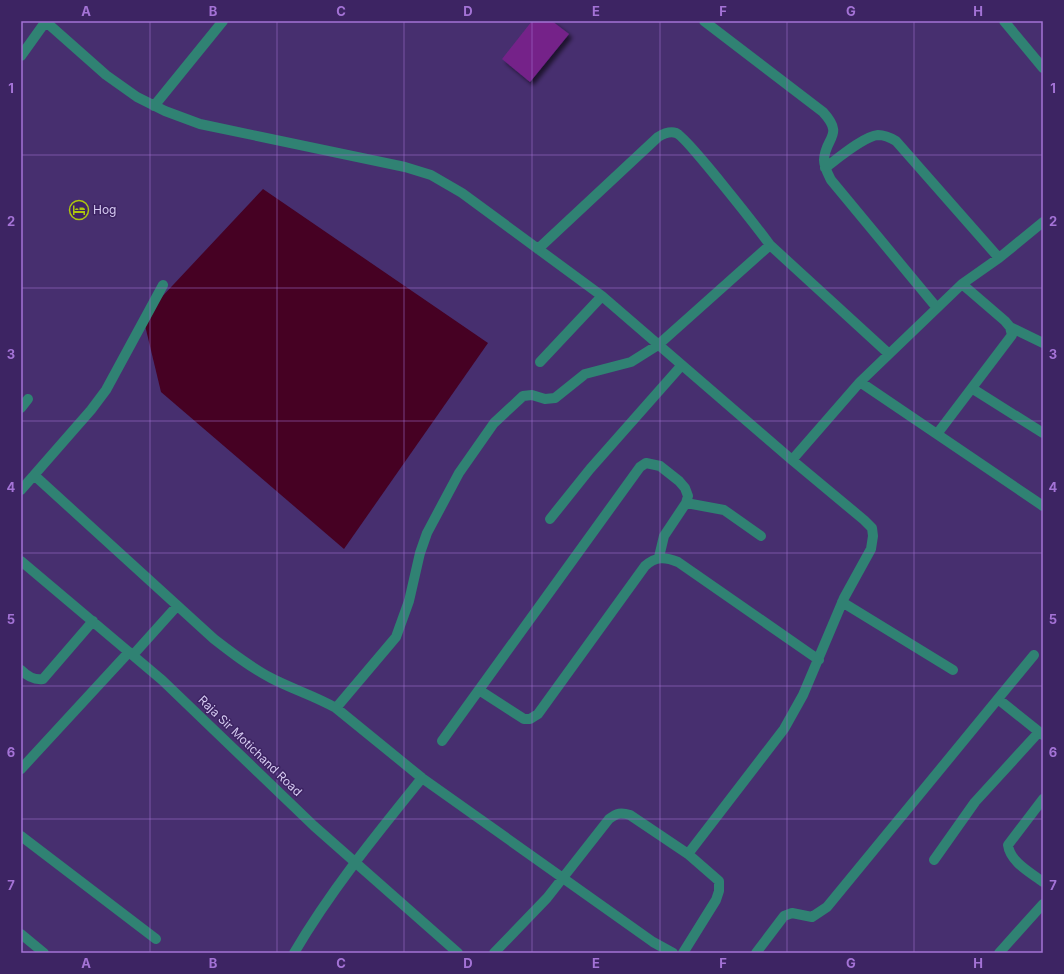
<svg xmlns="http://www.w3.org/2000/svg" width="1064" height="974" viewBox="0 0 1064 974" font-family="Inter,sans-serif">
<style>
.water{fill:#460123}
.building{fill:#742389;filter:url(#shadow)}
.lines{fill:none;stroke-linecap:round;stroke-linejoin:round}
.minor{stroke:#308273;stroke-width:10}
.grid{fill:none;stroke:#a473d6;stroke-width:1;stroke-opacity:0.55}
.labels{text-anchor:middle;stroke-width:3;stroke-linejoin:round;paint-order:stroke}
.poi-label{font-size:12px;fill:#d5caf1;stroke:#3d2463;text-anchor:start}
.street-label{font-size:12px;fill:#d5caf1;stroke:#3d2463}
.neatline{fill:none;stroke:#a473d6;stroke-width:1.5}
.grid-label{font-size:13px;text-anchor:middle;font-weight:bold;fill:#a473d6}
</style>
<defs>
<filter id="shadow"><feDropShadow dx="3.5" dy="3.5" stdDeviation="2" flood-color="#0009"/></filter>
</defs>
<rect width="100%" height="100%" fill="#472f6f"/>
<!-- water -->
<path class="water" d="M263,189l225,154 -144,206 -183,-157 -18,-75z"/>
<!-- building -->
<path class="building" d="M532,21h20l17,13 -39,48 -28,-23z"/>
<g class="lines">
<!-- minor -->
<path class="minor" d="M45,21l61,54 31,22 28,14 35,13 205,43 26,8 31,18 140,103 190,164 68,-78 102,-98 37,-26 44,-36
M704,21l119,91c22,24 2,25 1,48 0,7 4,14 7,20l106,128
M1004,21l39,47
M21,56l25,-35
M154,106l69,-85
M825,168c12,-9 39,-32 53,-33 7,0 13,3 18,6l103,117
M770,245l119,109
M1010,327l33,16
M540,362l62,-66
M860,382l183,124
M973,389l70,44
M21,408l7,-9
M937,434l75,-99 -2,-8 -5,-6 -43,-37
M34,475l180,164c18,14 36,28 57,39 21,11 44,18 65,30l86,70 231,164 20,11
M21,490l70,-80 15,-20 57,-105
M686,503l38,7 37,26
M550,519l40,-50 91,-103
M21,561l141,119 152,146 144,127
M842,602l111,68
M133,655l44,-49
M21,670c7,7 13,10 22,9l50,-58
M479,690l45,29h6l8,-5 107,-148c11,-10 20,-9 33,-4l141,98
M998,699l45,36
M336,708l60,-71 13,-36 11,-48 7,-20 32,-60 35,-50 29,-27 9,-1 13,4 10,-1 30,-24 46,-12 27,-17 112,-100c-11,-15 -85,-110 -94,-112 -6,-2 -13,1 -18,4l-120,112
M442,741l198,-274 6,-4 14,3 19,15 6,7 3,8 -2,7 -22,33 -5,21
M21,769l108,-117
M1043,799l-35,46c2,17 23,28 35,37
M21,836l135,103
M934,860l41,-58 64,-70
M21,934l23,19
M294,953c37,-63 82,-118 128,-175
M494,953l53,-55 62,-79c8,-6 12,-7 21,-4l58,39
M683,953l33,-53 3,-9v-10l-31,-27 96,-125 19,-34 41,-97 27,-49 2,-13 -1,-8 -8,-8 -72,-60
M756,953l28,-37 8,-3 20,4 15,-10 207,-252
M999,953l44,-49"/>
</g>
<!-- grid -->
<path class="grid" d="M150,21v932M277,21v932M404,21v932M532,21v932M660,21v932M787,21v932M914,21v932M21,155h1022M21,288h1022M21,421h1022M21,553h1022M21,686h1022M21,819h1022"/>
<!-- icons -->
<defs>
<g id="hotel-ring" transform="scale(1)"><circle r="9.5" fill="#3d2463" stroke="#adc60e" stroke-width="1.5"/><path d="M-6-4.5h1.5V1H6V5H4.5V3h-9V5H-6ZM-4 0a1.8 1.8 0 1 1 3.6 0ZM.5 0V-2.5h3Q6-2.5 6 0Z" fill="#adc60e"/></g>
</defs>
<g fill-rule="evenodd">
<use href="#hotel-ring" x="79" y="210"/>
</g>
<g class="labels">
<!-- poi labels -->
<g class="poi-label">
<text x="93" y="214">Hog</text>
</g>
<!-- street labels -->
<g class="street-label">
<text transform="translate(250 746) rotate(44)" y="4">Raja Sir Motichand Road</text>
</g>
</g>
<!-- border -->
<rect width="1064" height="974" fill="none" stroke="#3d2463" stroke-width="44"/>
<rect x="22" y="22" width="1020" height="930" class="neatline"/>
<g class="grid-label">
<text x="86" y="16">A</text>
<text x="213" y="16">B</text>
<text x="341" y="16">C</text>
<text x="468" y="16">D</text>
<text x="596" y="16">E</text>
<text x="723" y="16">F</text>
<text x="851" y="16">G</text>
<text x="978" y="16">H</text>
<text x="11" y="93">1</text>
<text x="1053" y="93">1</text>
<text x="11" y="226">2</text>
<text x="1053" y="226">2</text>
<text x="11" y="359">3</text>
<text x="1053" y="359">3</text>
<text x="11" y="492">4</text>
<text x="1053" y="492">4</text>
<text x="11" y="624">5</text>
<text x="1053" y="624">5</text>
<text x="11" y="757">6</text>
<text x="1053" y="757">6</text>
<text x="11" y="890">7</text>
<text x="1053" y="890">7</text>
<text x="86" y="968">A</text>
<text x="213" y="968">B</text>
<text x="341" y="968">C</text>
<text x="468" y="968">D</text>
<text x="596" y="968">E</text>
<text x="723" y="968">F</text>
<text x="851" y="968">G</text>
<text x="978" y="968">H</text>
</g>
</svg>
